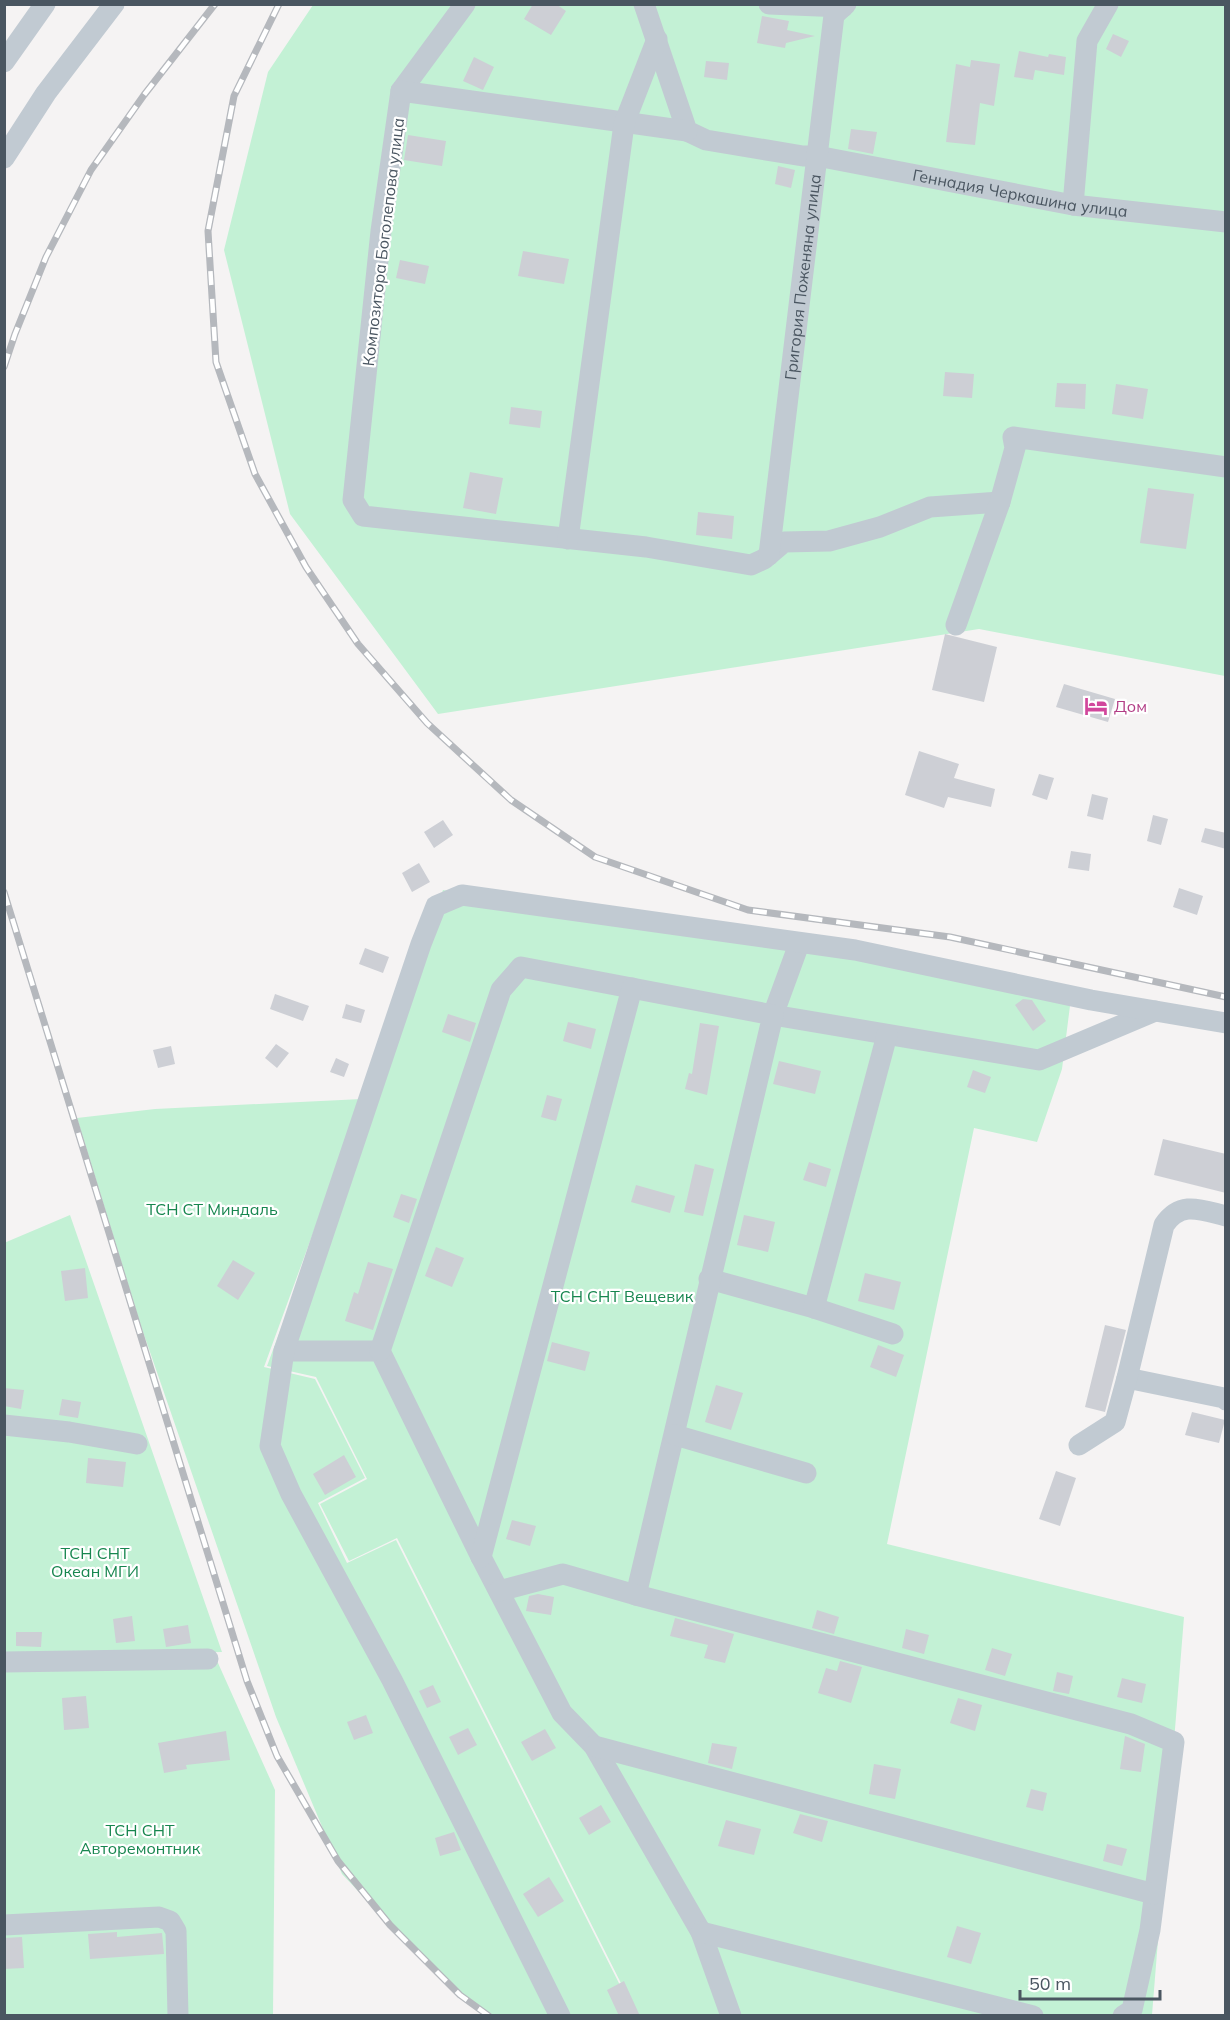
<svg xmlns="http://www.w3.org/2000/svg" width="1230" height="2020" viewBox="0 0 1230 2020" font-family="Mulish,sans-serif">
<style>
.green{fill:#c3f1d5}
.building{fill:#cdcfd5}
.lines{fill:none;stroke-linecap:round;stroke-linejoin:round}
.minor{stroke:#c1cad2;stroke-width:21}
.rail-casing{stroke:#b5b8bd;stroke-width:7}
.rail{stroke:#fff;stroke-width:4.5;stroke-dasharray:14;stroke-linecap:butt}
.labels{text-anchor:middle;stroke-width:4.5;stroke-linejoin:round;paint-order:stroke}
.street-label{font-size:16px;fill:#4a5661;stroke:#fff}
.hotel-label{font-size:16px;fill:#b23c85;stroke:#fff;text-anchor:start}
.park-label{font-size:16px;fill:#17864f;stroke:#fff}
</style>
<rect width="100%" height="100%" fill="#f5f3f3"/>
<!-- green -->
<path class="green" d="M313,5h912v671l-246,-47 -541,85 -148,-200 -66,-264 44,-178z
M443,890l629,100 -10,79 -25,73 -63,-14 -87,416 297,73 -32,398h-515l-240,-477 -48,23 -29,-57 47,-25 -51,-102 -49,-11z
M362,1099l-98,268 51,12 50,99 -47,25 29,60 49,-23 239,475h-151l-37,-30 -105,-111 -66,-157 -135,-391 -64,-208 78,-9z
M70,1215l152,437 -217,4 -1,-413z
M218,1663l57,127 -2,225h-268l-1,-348z"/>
<!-- building -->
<path class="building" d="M533,4h23l10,7 -15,24 -27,-16z
M762,16l27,5 -2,9 28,6 -29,7 -1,5 -28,-5z
M1113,34l16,7 -8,16 -15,-8z
M1019,51l29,6 1,-3 17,3 -2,18 -29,-5 -2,10 -19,-3z
M474,57l20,10 -11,23 -20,-9z
M971,60l29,4 -6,42 -14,-3 -5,42 -29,-3 10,-78 14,3z
M706,61l23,2 -2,17 -23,-3z
M851,129l26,3 -4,22 -25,-5z
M408,135l38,6 -4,25 -38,-6z
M778,166l17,4 -4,18 -16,-4z
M523,251l46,8 -5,25 -46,-8z
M400,260l29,6 -4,18 -29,-6z
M945,372l29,2 -2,24 -29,-2z
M1057,383l29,1 -1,25 -30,-2z
M1116,384l32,5 -5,30 -31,-5z
M511,407l31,4 -2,17 -31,-4z
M470,472l33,6 -7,36 -33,-6z
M1148,488l46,6 -8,55 -46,-6z
M698,512l36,4 -2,23 -36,-4z
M945,634l52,13 -13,55 -52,-12z
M1064,684l51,15 -7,23 -52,-15z
M919,751l40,13 -5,14 41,11 -4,18 -43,-10 -4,11 -39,-13z
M1039,774l15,4 -7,22 -15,-5z
M1092,794l16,4 -5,22 -16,-4z
M1153,815l15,4 -7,26 -14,-4z
M443,820l10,15 -19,13 -10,-16z
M1205,828l21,5v16l-25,-7z
M1071,851l20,3 -2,17 -21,-3z
M419,863l11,19 -18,10 -10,-19z
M1179,888l24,8 -6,19 -24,-8z
M365,948l24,9 -6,16 -24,-9z
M275,994l34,12 -6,15 -33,-12z
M1023,999l9,1 14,21 -13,10 -18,-26z
M346,1004l19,6 -4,13 -19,-5z
M448,1014l28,9 -6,19 -28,-10z
M568,1022l28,7 -5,20 -28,-8z
M700,1023l19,3 -12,69 -22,-6 4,-16 3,1z
M276,1044l13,9 -12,15 -12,-10z
M171,1046l4,18 -17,4 -5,-18z
M336,1058l13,6 -5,13 -14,-5z
M779,1061l42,10 -6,23 -42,-10z
M973,1070l18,7 -6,16 -18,-6z
M547,1095l15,4 -6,22 -15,-4z
M1163,1139l63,15v39l-72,-18z
M809,1162l22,7 -5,18 -23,-7z
M695,1164l19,5 -11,47 -19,-4z
M636,1185l39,11 -5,17 -39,-11z
M401,1194l16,5 -8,24 -16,-6z
M744,1215l31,7 -7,30 -31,-7z
M436,1247l28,11 -12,29 -27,-11z
M233,1260l22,13 -17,27 -21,-14z
M368,1262l25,7 -20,61 -28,-9 9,-29 4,2z
M85,1268l3,30 -23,3 -4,-30z
M865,1273l36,9 -7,28 -36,-9z
M1105,1325l21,5 -21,82 -20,-5z
M552,1342l38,10 -5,19 -38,-10z
M878,1345l26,10 -8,22 -26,-10z
M716,1385l27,8 -12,37 -26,-8z
M4,1388l20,2 -3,19 -17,-3z
M62,1399l19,3 -3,16 -19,-3z
M1192,1412l33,8 -6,23 -34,-8z
M344,1455l12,22 -31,18 -12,-21z
M88,1458l38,4 -3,25 -37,-4z
M1056,1471l20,7 -16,48 -21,-7z
M512,1520l24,6 -6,20 -24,-7z
M538,1594l16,3 -3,18 -25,-4 3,-15z
M817,1610l22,7 -5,17 -22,-6z
M132,1616l3,25 -19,2 -3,-24z
M675,1618l59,16 -9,29 -21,-5 4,-13 -38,-9z
M188,1625l3,18 -25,4 -3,-18z
M906,1629l23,6 -5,19 -22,-6z
M16,1632h26l-1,15 -25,-1z
M992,1648l20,6 -7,22 -20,-6z
M840,1661l22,6 -11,36 -33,-10 8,-25 11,3z
M1057,1672l16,4 -4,18 -16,-3z
M1122,1678l24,6 -4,19 -25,-6z
M433,1685l8,17 -14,6 -8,-17z
M86,1696l3,32 -25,2 -2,-32z
M958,1698l24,7 -7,26 -25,-8z
M366,1715l7,18 -19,7 -7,-18z
M468,1728l9,17 -19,10 -9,-18z
M545,1729l11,19 -24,13 -11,-19z
M226,1731l4,29 -44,5 1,4 -23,4 -6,-30z
M1125,1736l20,8 -4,28 -21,-3z
M712,1743l25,4 -5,22 -24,-6z
M874,1764l27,5 -6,30 -26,-5z
M1031,1789l16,4 -4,18 -17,-4z
M601,1805l10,17 -22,13 -10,-17z
M800,1814l28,7 -6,21 -29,-9z
M726,1820l35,9 -7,26 -36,-9z
M454,1832l7,18 -21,6 -5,-18z
M1107,1844l20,5 -5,17 -19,-5z
M549,1877l15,24 -26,16 -15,-23z
M957,1926l24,7 -10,31 -24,-7z
M117,1932v5l45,-4 2,21 -74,5 -2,-25z
M22,1937l2,31 -20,1v-31z
M624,1981l16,35h-21l-12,-26z"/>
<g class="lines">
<!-- minor -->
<g class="minor">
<path d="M465,4l-64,87 -20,140 -28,269 10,16 283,31 105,18 13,-6 20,-17 45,-1 51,-14 50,-20 70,-5"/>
<path id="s1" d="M644,4l43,127 19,9 97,16h14l256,49 153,17"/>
<path d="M769,4l74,3"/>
<path d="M4,62l41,-58"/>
<path d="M401,91l286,40"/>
<path d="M4,158l42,-65 68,-89"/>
<path d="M1073,205l14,-164 21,-37"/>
<path d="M568,539l56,-415 33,-85"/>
<path id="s2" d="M769,555l65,-540 12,-11"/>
<path d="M956,625l44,-123 15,-54 -2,-11 213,30"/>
<path d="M799,944l-26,71 266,45 116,-49"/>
<path d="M709,1279l105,29 79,26"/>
<path d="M814,1308l73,-273"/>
<path d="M284,1351h96l101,206 81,156 32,33 107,186 30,84"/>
<path d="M380,1351l121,-361 20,-23 252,48c-47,193 -90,387 -137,580"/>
<path d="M1127,1378l97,20 2,2"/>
<path d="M4,1425l65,7 68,12"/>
<path d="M675,1435l131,38"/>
<path d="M1079,1445l36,-23 12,-44 37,-153c17,-25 37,-15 62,-9"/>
<path d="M481,1557l151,-569"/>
<path d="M499,1591l64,-17 73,21 495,129 43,18 -24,188 -18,80 -9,6"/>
<path d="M4,1662l204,-3"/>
<path d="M594,1746l560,148"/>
<path d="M4,1925l155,-8 11,4 6,10 2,85"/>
<path d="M701,1932l332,84"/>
<path d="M560,2016l-168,-336 -101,-186 -21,-48 14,-95 137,-407 15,-38 26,-11 393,55 236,50 135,23"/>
</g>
<!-- rail casing -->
<g class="rail-casing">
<path id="rail" d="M279,4l-45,92 -26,135 8,131 39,112 51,93 52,77 69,79 84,77 84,57 153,53 202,27 276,60
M4,367l11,-33 31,-77 45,-87 53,-75 71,-91
M4,892l243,789 30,75 61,105 52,64 70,70 29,21"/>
</g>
<!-- rail -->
<use href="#rail" class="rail"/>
</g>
<!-- icons -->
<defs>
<g id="hotel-bare" transform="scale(1.8)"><path d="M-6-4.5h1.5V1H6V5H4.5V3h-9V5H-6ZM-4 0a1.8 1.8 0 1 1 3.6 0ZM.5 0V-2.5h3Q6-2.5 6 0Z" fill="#d1479c" stroke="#fff" stroke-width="2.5" paint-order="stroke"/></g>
</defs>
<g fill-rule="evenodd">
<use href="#hotel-bare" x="1096" y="706"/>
</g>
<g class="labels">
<!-- street labels -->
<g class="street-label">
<text dy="6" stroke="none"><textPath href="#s1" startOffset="474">Геннадия Черкашина улица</textPath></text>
<text transform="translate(383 242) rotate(-83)" y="6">Композитора Боголепова улица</text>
<text dy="6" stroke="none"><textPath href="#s2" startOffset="280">Григория Поженяна улица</textPath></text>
</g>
<!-- hotel labels -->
<g class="hotel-label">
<text x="1114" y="712">Дом</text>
</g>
<!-- park labels -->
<g class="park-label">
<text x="212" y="1215">ТСН СТ Миндаль</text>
<text x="622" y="1302">ТСН СНТ Вещевик</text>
<text x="95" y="1559">ТСН СНТ<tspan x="95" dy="18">Океан МГИ</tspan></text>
<text x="140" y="1836">ТСН СНТ<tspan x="140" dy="18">Авторемонтник</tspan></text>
</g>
</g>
<!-- border -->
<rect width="1230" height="2020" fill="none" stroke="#4a5661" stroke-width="12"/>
<!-- scale -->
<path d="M1020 1990v9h140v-9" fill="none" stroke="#4a5661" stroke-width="3"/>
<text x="1029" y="1990" font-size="18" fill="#4a5661" stroke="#ffffff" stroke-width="4.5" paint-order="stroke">50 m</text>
</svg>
